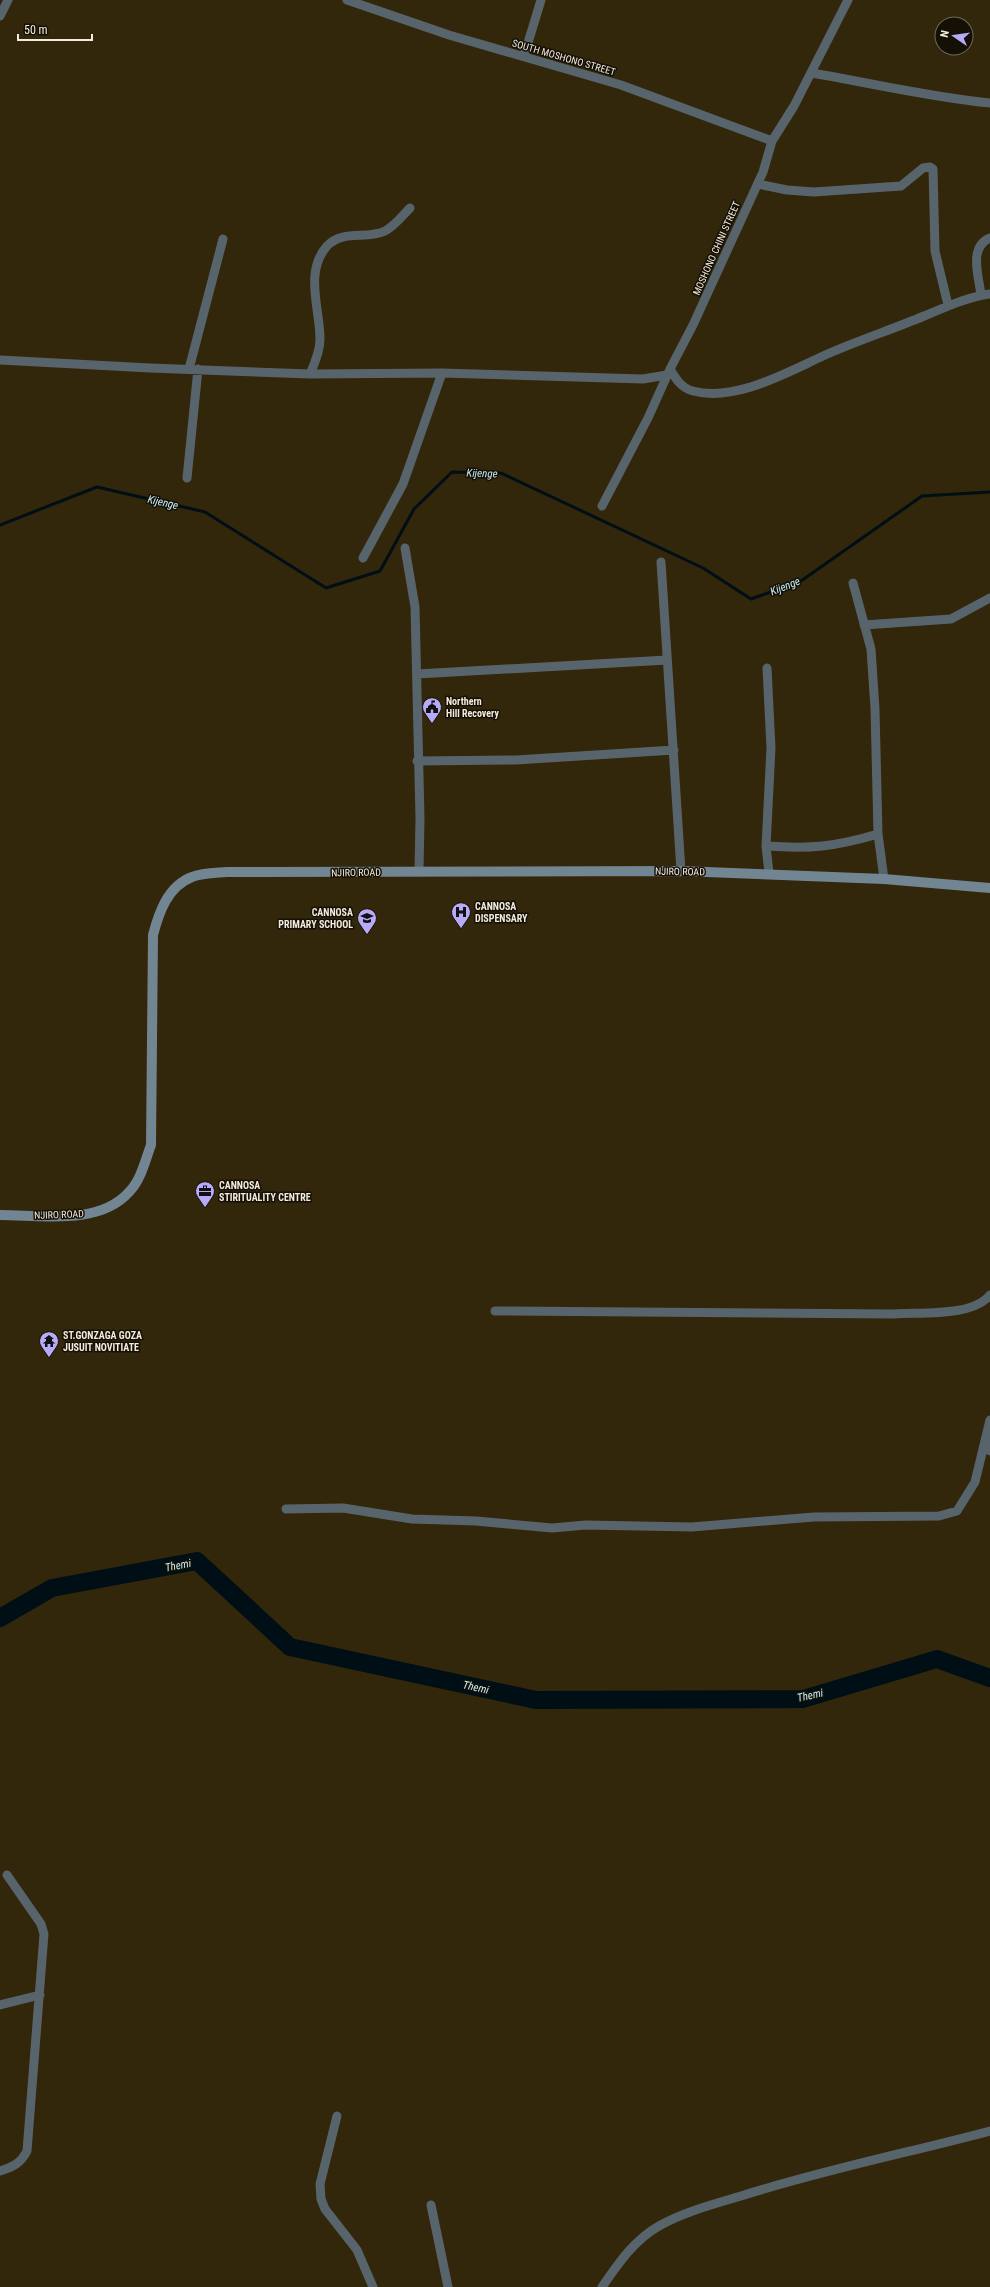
<svg xmlns="http://www.w3.org/2000/svg" width="990" height="2287" viewBox="0 0 990 2287" font-family="'Roboto Condensed',sans-serif">
<style>
.lines{fill:none;stroke-linecap:round;stroke-linejoin:round}
.stream{stroke:#000f15;stroke-width:3}
.river{stroke:#000f15;stroke-width:18}
.street{stroke:#58646c;stroke-width:9}
.secondary{stroke:#728593;stroke-width:10}
.labels{text-anchor:middle;stroke-width:3;stroke-linejoin:round;paint-order:stroke}
.street-label{font-size:10px;fill:#f3ebdc;stroke:#151006}
.poi-label{font-size:10px;font-weight:bold;fill:#f3ebdc;stroke:#151006;text-anchor:start}
.water-label{font-size:11px;font-style:italic;fill:#c5ebf6;stroke:#151006}
</style>
<rect width="100%" height="100%" fill="#32260b"/>
<g class="lines">
<!-- stream -->
<path class="stream" d="M0,525l97,-38 108,25 121,76 54,-17 34,-62 38,-37 49,1 202,95 48,31 50,-18 121,-85 68,-4"/>
<!-- river -->
<path class="river" d="M0,1618l52,-30 145,-27 93,86 246,53 267,-1 134,-40 53,19"/>
<!-- street -->
<path class="street" d="M347,0l102,35 172,50 151,56
M0,16l8,-16
M524,56l17,-56
M812,73c59,10 117,24 178,30
M758,184l29,6 27,2 87,-6 22,-18 7,-1 3,2 2,82 13,54
M981,295c-2,-18 -13,-48 9,-57
M0,360l150,8 160,6 132,-1 201,6 24,-4
M189,369l34,-130
M670,369c6,10 11,19 23,22 42,11 93,-18 130,-35 33,-15 68,-26 101,-40 22,-9 43,-19 66,-22
M310,374c5,-11 10,-24 10,-35 0,-30 -16,-67 7,-93 16,-17 40,-6 58,-15 10,-5 18,-16 25,-23
M187,478l11,-109
M602,506l46,-88 22,-49 23,-44 70,-153 9,-31 22,-35 54,-106
M405,548l10,59 5,211 -1,52
M363,558l40,-74 39,-111
M661,562l20,309
M853,583l18,66 4,60 3,125 6,45
M864,625l87,-6 39,-21
M767,668l4,80 -5,98 3,27
M417,674l250,-14
M417,761l99,-1 158,-10
M766,846c45,3 68,1 112,-12
M495,1311l399,3c27,-2 78,3 96,-19
M987,1436l3,15
M286,1509l57,-1 69,11 64,2 76,7 34,-3 106,2 122,-10 125,-1 18,-5 18,-29 15,-62
M0,2005l40,-10
M337,2116l-17,68 1,15 4,10 32,41 16,37
M0,2171c13,-4 21,-8 27,-20l17,-217 -3,-10 -34,-49
M431,2205l17,82
M602,2287c16,-23 32,-47 57,-61 25,-14 55,-22 82,-30 82,-26 166,-43 249,-65"/>
<!-- secondary -->
<path class="secondary" d="M0,1215c40,0 99,11 129,-23 12,-12 16,-31 22,-47l2,-210c6,-23 15,-49 39,-58 10,-4 25,-4 35,-5l454,-1 203,8 106,9"/>
</g>
<!-- icons -->
<defs>
<g id="civic-pin" transform="scale(1)"><path d="M0 17L-7.5 6A9.5 9.5 0 1 1 7.5 6Z" fill="#b7abf8" stroke="#151006"/><path d="M-.6-6.5H3V-4.5H.6V-3L4-1V1h2V6H-6V1h2V-1L-.6-3ZM-1.2 2.5V6h2.4V2.5Z" fill="#111"/></g>
<g id="hospital-pin" transform="scale(1)"><path d="M0 17L-7.5 6A9.5 9.5 0 1 1 7.5 6Z" fill="#b7abf8" stroke="#151006"/><path d="M-5-5h3v3.5h4V-5h3V5h-3V1.5h-4V5h-3Z" fill="#111"/></g>
<g id="school-pin" transform="scale(1)"><path d="M0 17L-7.5 6A9.5 9.5 0 1 1 7.5 6Z" fill="#b7abf8" stroke="#151006"/><path d="M0-5L7-2L0 1L-7-2ZM-4 1L0 2.5L4 1V4Q0 6-4 4Z" fill="#111"/></g>
<g id="office-pin" transform="scale(1)"><path d="M0 17L-7.5 6A9.5 9.5 0 1 1 7.5 6Z" fill="#b7abf8" stroke="#151006"/><path d="M-6-3h4V-5.5h4V-3h4V5H-6ZM-1-4.5V-3h2v-1.5ZM-6 0V1H6V0Z" fill="#111"/></g>
<g id="temple-pin" transform="scale(1)"><path d="M0 17L-7.5 6A9.5 9.5 0 1 1 7.5 6Z" fill="#b7abf8" stroke="#151006"/><path d="M0-6L5-2H3V0L6.5 2.5H4V6H1.5V3h-3V6H-4V2.5H-6.5L-3 0V-2H-5Z" fill="#111"/></g>
</defs>
<g fill-rule="evenodd">
<use href="#civic-pin" x="432" y="707"/>
<use href="#hospital-pin" x="461" y="912"/>
<use href="#school-pin" x="367" y="918"/>
<use href="#office-pin" x="205" y="1191"/>
<use href="#temple-pin" x="49" y="1341"/>
</g>
<g class="labels">
<!-- street labels -->
<g class="street-label">
<text transform="translate(564 57) rotate(16)" y="4">SOUTH MOSHONO STREET</text>
<text transform="translate(716 248) rotate(-66)" y="4">MOSHONO CHINI STREET</text>
<text transform="translate(680 871) rotate(1)" y="4">NJIRO ROAD</text>
<text transform="translate(356 872) rotate(-1)" y="4">NJIRO ROAD</text>
<text transform="translate(59 1214) rotate(-2)" y="4">NJIRO ROAD</text>
</g>
<!-- poi labels -->
<g class="poi-label">
<text x="446" y="705">Northern<tspan x="446" dy="12">Hill Recovery</tspan></text>
<text x="475" y="910">CANNOSA<tspan x="475" dy="12">DISPENSARY</tspan></text>
<text x="353" y="916" text-anchor="end">CANNOSA<tspan x="353" dy="12">PRIMARY SCHOOL</tspan></text>
<text x="219" y="1189">CANNOSA<tspan x="219" dy="12">STIRITUALITY CENTRE</tspan></text>
<text x="63" y="1339">ST.GONZAGA GOZA<tspan x="63" dy="12">JUSUIT NOVITIATE</tspan></text>
</g>
<!-- water labels -->
<g class="water-label">
<text transform="translate(482 473) rotate(2)" y="4">Kijenge</text>
<text transform="translate(163 502) rotate(13)" y="4">Kijenge</text>
<text transform="translate(785 586) rotate(-22)" y="4">Kijenge</text>
<text transform="translate(178 1565) rotate(-11)" y="4">Themi</text>
<text transform="translate(476 1687) rotate(12)" y="4">Themi</text>
<text transform="translate(810 1695) rotate(-12)" y="4">Themi</text>
</g>
</g>
<!-- north arrow -->
<g transform="translate(954 36) rotate(283)"><circle r="19" fill="#151006" stroke="#6e685c"/>
<path d="M0-3L7 15L0 10L-7 15Z" fill="#b7abf8"/>
<text y="-6" font-size="11" font-weight="bold" text-anchor="middle" fill="#f3ebdc">N</text>
</g>
<!-- scale -->
<path d="M18 34v6h74v-6" fill="none" stroke="#f3ebdc" stroke-width="2"/>
<text x="24" y="34" font-size="12" fill="#f3ebdc" stroke="#151006" stroke-width="3" paint-order="stroke">50 m</text>
</svg>
